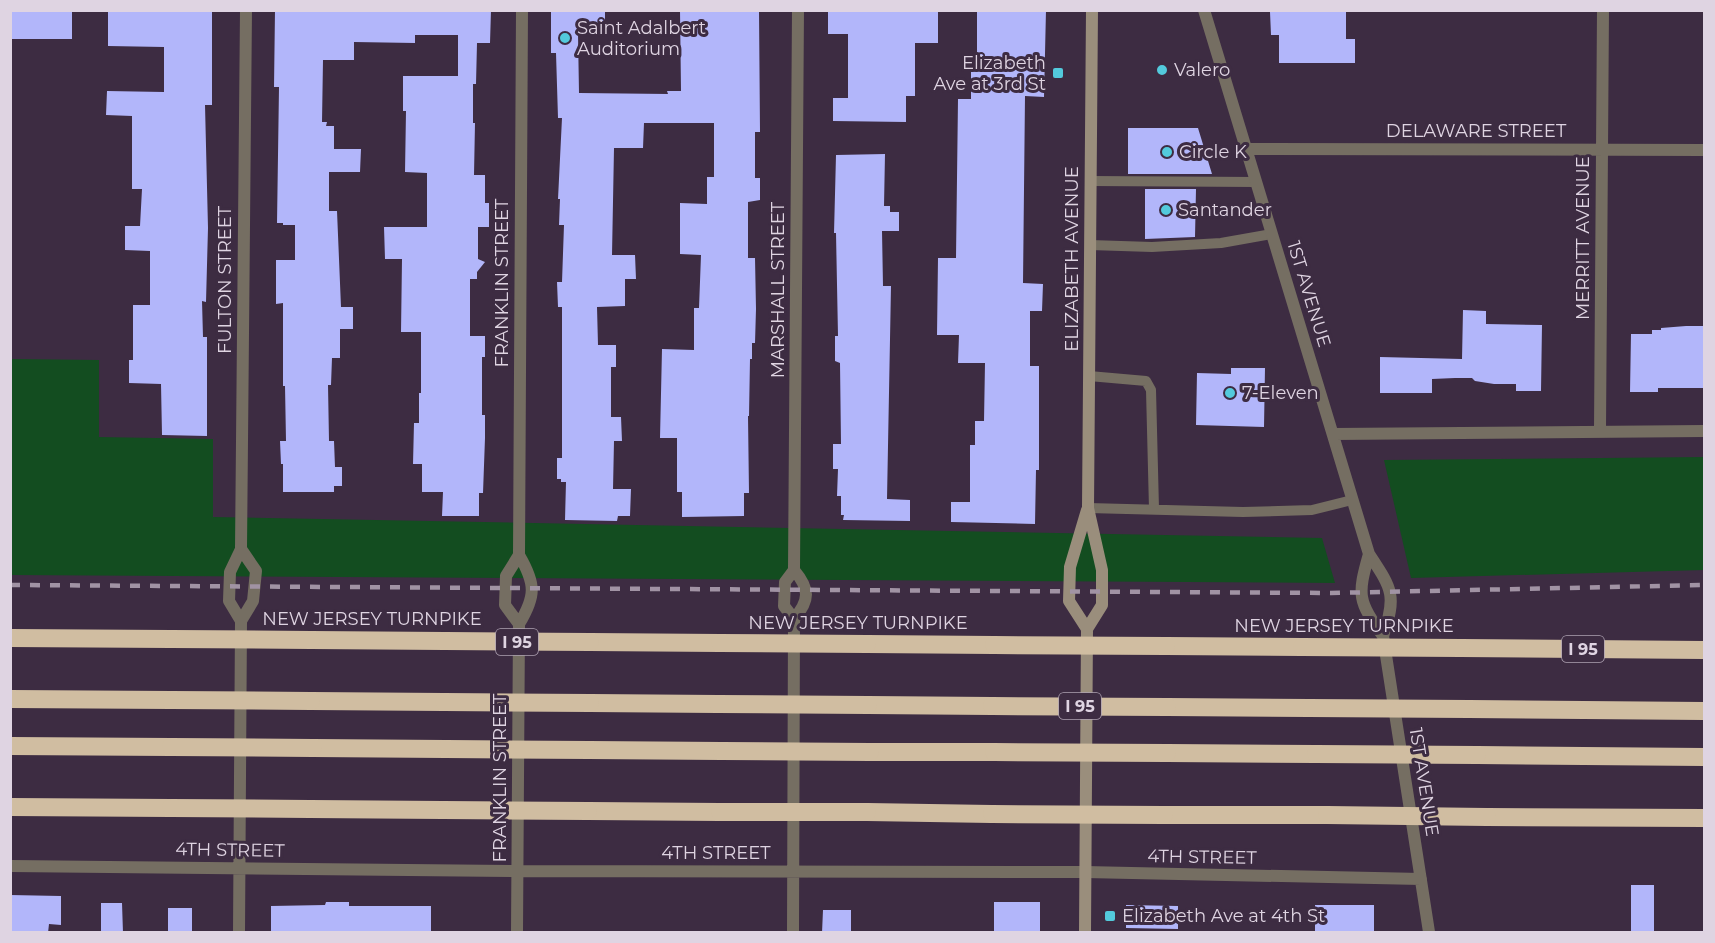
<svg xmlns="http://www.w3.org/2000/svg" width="1715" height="943" viewBox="0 0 1715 943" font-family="Montserrat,sans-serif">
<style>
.green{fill:#134d20}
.building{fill:#b2b6fa}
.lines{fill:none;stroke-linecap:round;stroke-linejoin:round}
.lane{stroke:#756e62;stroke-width:10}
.street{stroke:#756e62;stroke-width:12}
.secondary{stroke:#9a8e7c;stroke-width:12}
.highway{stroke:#d0bda1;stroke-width:18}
.rail{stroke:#a193a4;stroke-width:4.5;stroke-dasharray:10 10;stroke-linecap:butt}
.highway-bridge{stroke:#d0bda1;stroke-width:18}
.poi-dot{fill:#53cadc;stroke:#3d2c42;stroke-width:2}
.labels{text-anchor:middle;stroke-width:6;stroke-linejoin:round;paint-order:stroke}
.shield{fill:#3d2c42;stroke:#aea2b2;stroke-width:1.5}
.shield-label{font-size:16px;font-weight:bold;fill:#dfd4e2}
.poi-label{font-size:18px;fill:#dfd4e2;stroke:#3d2c42;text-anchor:start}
.street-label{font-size:18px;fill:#dfd4e2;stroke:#3d2c42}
</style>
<rect width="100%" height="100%" fill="#3d2c42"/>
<!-- green -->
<path class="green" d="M11,359l88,1v77l114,2v78l1109,21 13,45 -1324,-8z
M1704,457v113l-293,8 -27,-118z"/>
<!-- building -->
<path class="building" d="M10,10l62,2v27h-62z
M108,10h104v95h-7l3,123 -2,74 -4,-1 1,36h4v99l-45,-1 -1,-51 -32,-1v-23h4v-55h17v-54l-25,-1v-24h15l2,-37h-10v-73l-26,-1 1,-24 57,1v-45l-56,-1z
M275,10h216l-1,33h-13l-1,41h-3v39h2l-1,52h11v28h4v24h-11v32l7,3 -8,10v7h-7v57h15v21h-3v58h3v23l-2,55h-4v23h-37l1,-24h-21v-28h-9l1,-41h5v-30h2v-61h-20l1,-73h-17l-1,-32h43v-54l-22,-1 1,-61h-3v-35h55v-41h-43v8l-61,-1v18h-31l-1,62h5l-1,4h8v23h27l-1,23h-31v39h8l4,96h12v22h-13v29h-8l-1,27h-3l1,56h5l1,26h7v19h-8v6h-51v-28h-2l-1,-23h6l-1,-55h-2v-83l-7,1v-44h19v-35h-12v-2h-6l2,-136h-5z
M551,10h54v25l-27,-1 1,59 89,1 -1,-3h14l-1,-81h79l1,122h-5v46h5v22l-12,2v56h7l1,51 -1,34h-3v16h-2l-1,57h-1l1,77h-5v23l-62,1v-25h-5v-54h-17l2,-89 32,1v-42h5l2,-53 -21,-1v-51l27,1v-27h7v-54h-70l-1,25h-29l-2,107h23l1,24h-11v27l-28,1 1,38h18v22h-5v50h10l1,24h-8l-1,48h18l-1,27h-12l-1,5 -52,-1 1,-38h-5v-3h-4v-21h5v-151h-4l-1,-25h5l2,-57h-5l1,-26h-2l4,-81h-4l-2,-65h-5z
M828,10h110v33h-23v53h-9v26l-73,-1v-23h15v-64h-20z
M977,10h69l-2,87 -19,-1 -2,187 20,1 -1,27h-12v55h9v104h-3l-1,54 -84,-2v-20h19v-57h5v-24h9l1,-58h-27l1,-28h-22l1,-77h18l2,-159h13v-33h6z
M1270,12h76v27h9v24h-76v-28h-8z
M1128,128h70l14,46h-84z
M885,154l-1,52h6v6h9v19h-17l1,55h8l-4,213 23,1v21l-67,-1 1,-5h-3v-19h-4l1,-27h-5v-25h8l-1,-81 -5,-2v-25h3l-2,-103h-2l2,-78z
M1145,189h51l-1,48 -50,2z
M1463,310l23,1v13l56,1 -1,66h-25v-7h-22l-19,-3 -3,-3h-17l-23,1v14h-52v-36l82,2z
M1686,326h18v62h-46v4h-28l1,-58h21v-4h9v-2z
M1231,368h34l-1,59 -68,-2 1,-52 34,1z
M1631,885h23v48h-23z
M10,895l51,1v29l-12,-1 -1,9h-38z
M326,902h23v4h82v27h-160v-27l54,-1z
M994,902h46v31h-46z
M101,903h21l1,30h-22z
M1126,905l52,1v23l-52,-1z
M1315,905h59v27h-59z
M168,908h24v25h-24z
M823,910h28v23h-29z"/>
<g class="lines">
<!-- lane -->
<path class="lane" d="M1090,181l166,1
M1090,245l62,2 69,-4 51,-9
M1089,376l57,5 5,9 3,119
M1088,508l155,4 69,-2 40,-10"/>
<!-- street -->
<path class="street" d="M1204,10l165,544c23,35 28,41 14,82
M1246,149l458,1
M1600,430l3,-420
M1333,434l371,-3
M1369,554c-12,42 -11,47 14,82l46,296
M794,619c16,-19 16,-30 0,-49
M241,621l12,-20 3,-30 -15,-22
M519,624l-14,-19 1,-29 13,-21
M10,866l508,5 567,1 336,7
M239,932l2,-311 -12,-20 1,-29 11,-23 5,-539
M517,932l2,-308c17,-28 17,-40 0,-69l3,-545
M793,932l1,-313 -10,-13 1,-24 9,-12 4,-560"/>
<!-- secondary -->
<path class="secondary" d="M1087,629l-18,-28 1,-34 17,-57
M1085,932l2,-303 15,-24v-35l-14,-62 4,-498"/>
<!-- highway -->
<path class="highway" d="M10,638l161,1
M311,640l134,1
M590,642l130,1
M867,644l127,1
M1166,646l136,1
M1461,648l243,2
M10,699l161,1
M311,701l133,1
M590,703l128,1
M868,705l124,1
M1167,707l142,1
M1469,709l235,2
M10,746l161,1
M313,748l133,1
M589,750l133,1
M870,752h124
M1167,753l149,1
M1477,755l227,2
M10,807l161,1
M310,809l133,1
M588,811l132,1
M867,812l125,2
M1164,815h163
M1487,817l217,1"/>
<!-- rail -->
<path class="rail" d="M10,585l1321,8 373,-8"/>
<!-- highway-bridge -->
<path class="highway-bridge" d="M171,639l140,1
M445,641l145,1
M720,643l147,1
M994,645l172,1
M1302,647l159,1
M171,700l140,1
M444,702l146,1
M718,704l150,1
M992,706l175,1
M1309,708l160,1
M171,747l142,1
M446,749l143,1
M722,751l148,1
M994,752l173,1
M1316,754l161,1
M171,808l139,1
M443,810l145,1
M720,812h147
M992,814l172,1
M1327,815l160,2"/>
</g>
<!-- markers -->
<g class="poi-dot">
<circle cx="565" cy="38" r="6"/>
<circle cx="1162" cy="70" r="6"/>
<rect x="1052" y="67" width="12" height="12" rx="3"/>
<circle cx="1167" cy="152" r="6"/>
<circle cx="1166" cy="210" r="6"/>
<circle cx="1230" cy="393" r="6"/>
<rect x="1104" y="910" width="12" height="12" rx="3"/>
</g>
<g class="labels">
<!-- shield labels -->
<g class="shield">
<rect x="496" y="629" width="42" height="26" rx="4.5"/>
<rect x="1562" y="636" width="42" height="26" rx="4.5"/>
<rect x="1059" y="693" width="42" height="26" rx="4.5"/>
</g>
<g class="shield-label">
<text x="517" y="648">I 95</text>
<text x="1583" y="655">I 95</text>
<text x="1080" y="712">I 95</text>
</g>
<!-- poi labels -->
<g class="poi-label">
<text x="577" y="34">Saint Adalbert<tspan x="577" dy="21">Auditorium</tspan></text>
<text x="1046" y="69" text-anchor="end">Elizabeth<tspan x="1046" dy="21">Ave at 3rd St</tspan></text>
<text x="1174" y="76">Valero</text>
<text x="1179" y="158">Circle K</text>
<text x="1178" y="216">Santander</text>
<text x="1242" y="399">7-Eleven</text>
<text x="1122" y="922">Elizabeth Ave at 4th St</text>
</g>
<!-- street labels -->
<g class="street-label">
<text x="1476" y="137">DELAWARE STREET</text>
<text transform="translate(1583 238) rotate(-90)" y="6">MERRITT AVENUE</text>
<text transform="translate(1072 259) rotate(-90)" y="6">ELIZABETH AVENUE</text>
<text transform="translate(225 280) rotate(-90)" y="6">FULTON STREET</text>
<text transform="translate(502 283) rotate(-90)" y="6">FRANKLIN STREET</text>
<text transform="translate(778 290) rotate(-90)" y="6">MARSHALL STREET</text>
<text transform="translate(1309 294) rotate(73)" y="6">1ST AVENUE</text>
<text x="372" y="625">NEW JERSEY TURNPIKE</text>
<text x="858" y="629">NEW JERSEY TURNPIKE</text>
<text x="1344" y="632">NEW JERSEY TURNPIKE</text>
<text transform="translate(500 778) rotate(-90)" y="6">FRANKLIN STREET</text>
<text transform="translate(1424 782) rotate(81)" y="6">1ST AVENUE</text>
<text transform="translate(230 850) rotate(1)" y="6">4TH STREET</text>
<text x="716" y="859">4TH STREET</text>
<text transform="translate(1202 857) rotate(1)" y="6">4TH STREET</text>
</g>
</g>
<!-- border -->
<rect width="1715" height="943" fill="none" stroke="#dfd4e2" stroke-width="24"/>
</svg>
